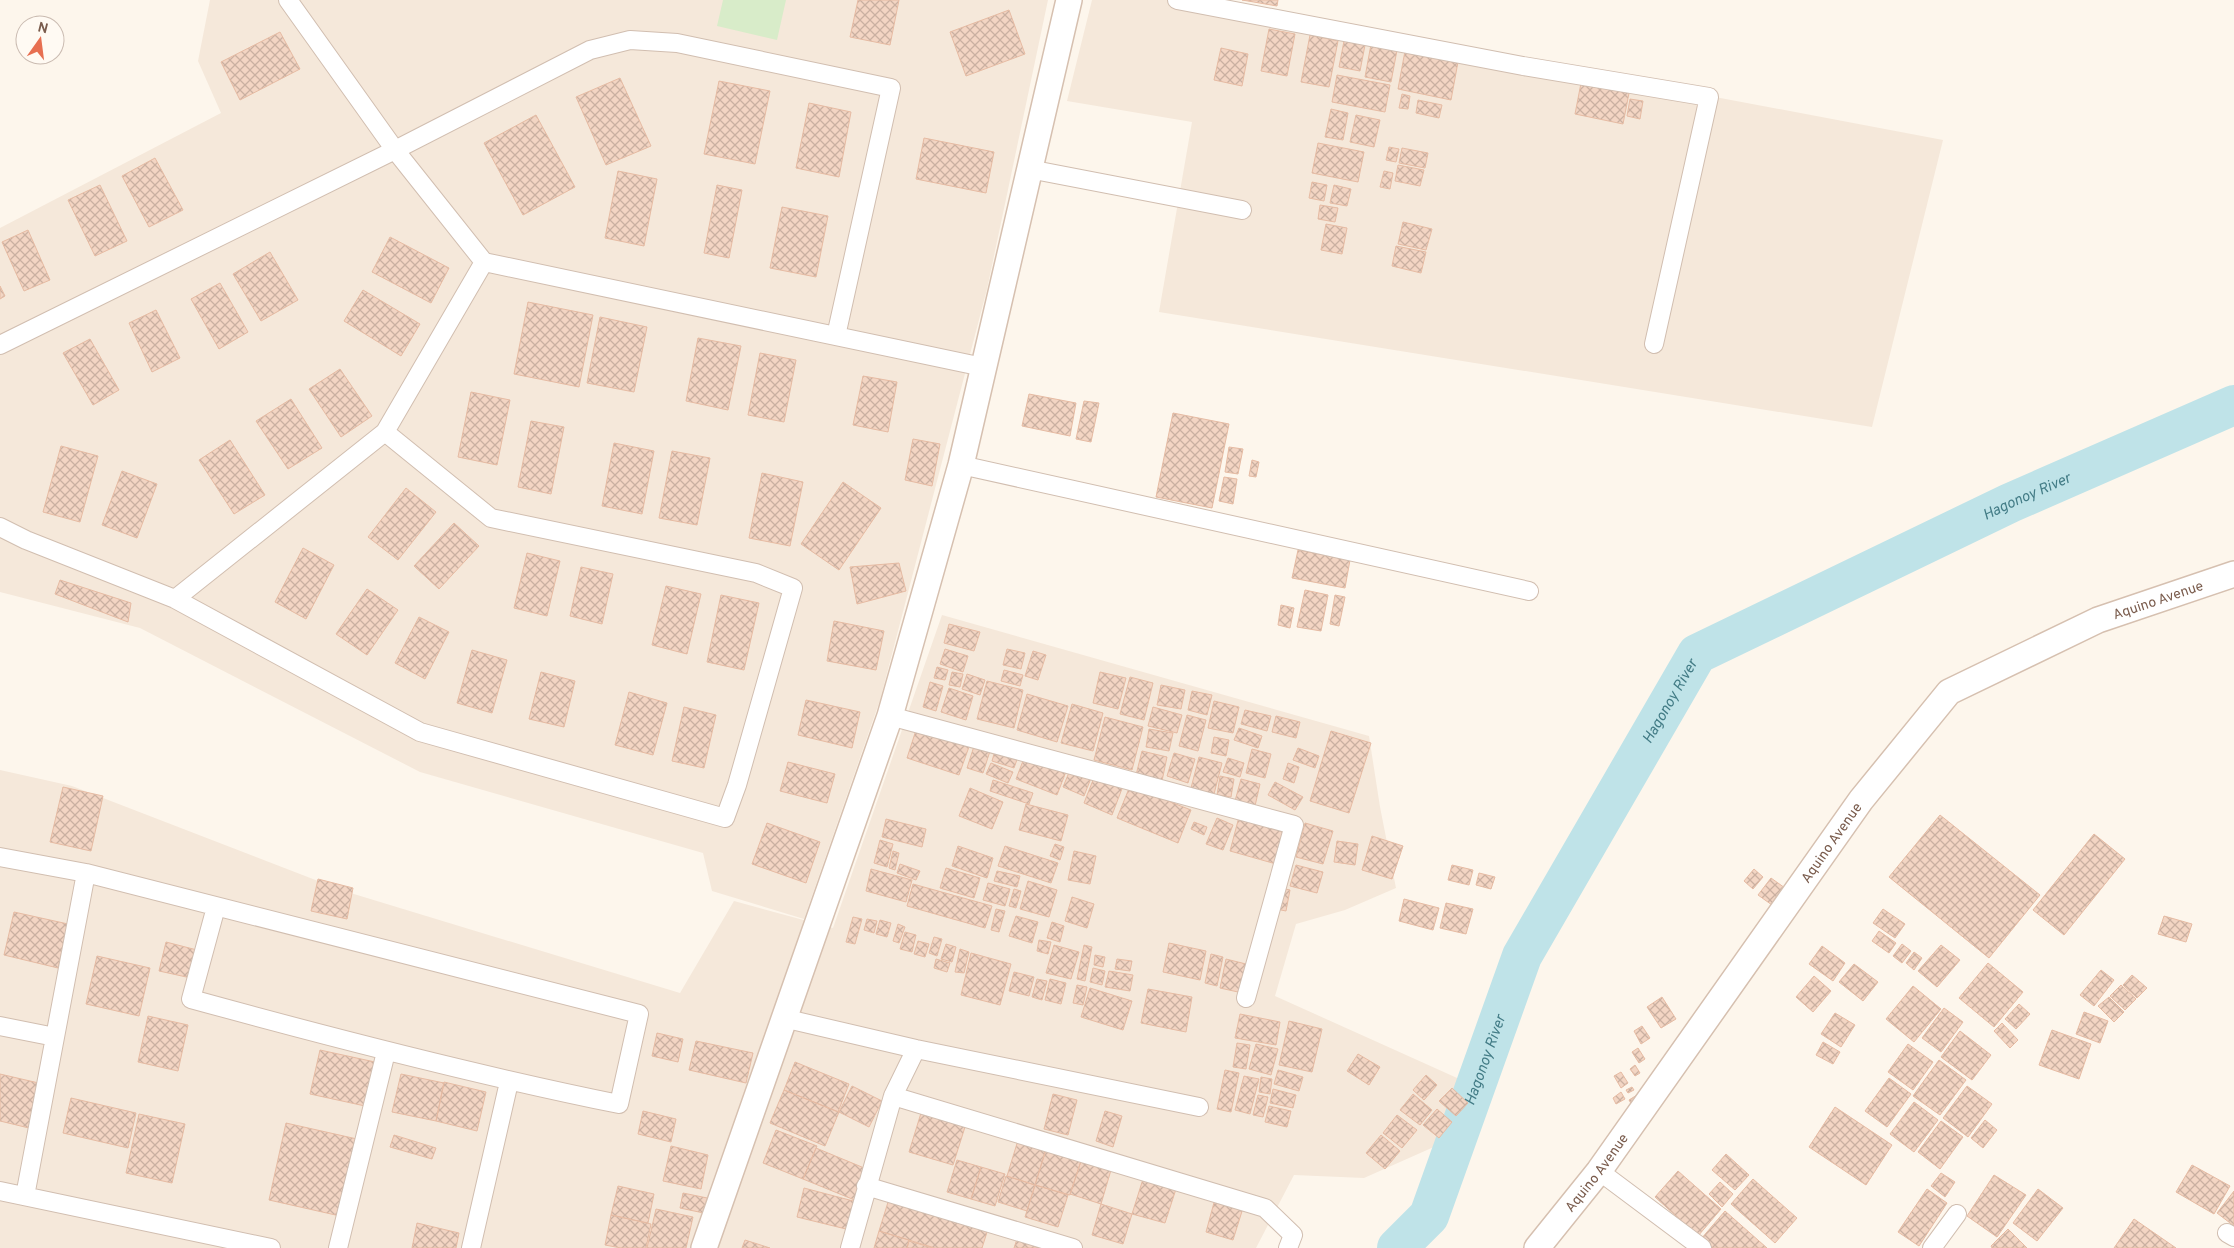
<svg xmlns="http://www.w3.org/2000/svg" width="2234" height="1248" viewBox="0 0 2234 1248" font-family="Overpass,sans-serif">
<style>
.residential{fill:#f5e8da}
.park{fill:#d8ecc9}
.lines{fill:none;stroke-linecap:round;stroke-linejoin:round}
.river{stroke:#bfe3e8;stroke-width:40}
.building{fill:url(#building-cross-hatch);stroke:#e6bba3}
.street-casing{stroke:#d1beb0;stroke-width:20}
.secondary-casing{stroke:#d6c0b0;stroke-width:28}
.street{stroke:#fff;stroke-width:18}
.secondary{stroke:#fff;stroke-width:25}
.labels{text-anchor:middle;stroke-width:4;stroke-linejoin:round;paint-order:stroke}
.street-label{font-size:14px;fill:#7a5c4d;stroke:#fffaf3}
.water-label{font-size:15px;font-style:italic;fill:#437c86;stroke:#fffaf3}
</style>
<defs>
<pattern id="building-cross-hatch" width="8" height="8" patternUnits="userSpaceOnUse" patternTransform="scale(1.25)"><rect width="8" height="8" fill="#f3d5c3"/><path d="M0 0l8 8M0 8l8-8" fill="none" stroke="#cab0a1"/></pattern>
</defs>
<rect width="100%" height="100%" fill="#fdf6ec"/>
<!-- residential -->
<path class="residential" d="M210,0h838l-61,289 -107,411 -76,219 -92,-28 -9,-38 -283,-81 -280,-144 -140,-36v-364l221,-115 -23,-52z
M1092,0h109l742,140 -71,287 -713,-115 33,-190 -125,-21z
M942,615l427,121 11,71 16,81 -51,22 -49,14 -21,72 191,86 6,48 -108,48 -70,-3 -38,73h-1256v-478l72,16 272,105 336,102 54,-92 99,27z"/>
<!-- park -->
<path class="park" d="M723,0h63l-9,40 -60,-14z"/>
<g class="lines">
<!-- river -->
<path class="river" id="s1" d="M1397,1248l32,-32 93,-260 175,-302 313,-151 224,-98"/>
</g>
<!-- building -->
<path class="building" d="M858,0h41l-9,45 -40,-8z
M1242,0h36l-1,6z
M1009,10l16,44 -59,22 -16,-44z
M1269,29l26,5 -8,42 -26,-5z
M280,32l20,37 -60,31 -19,-38z
M1310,35l28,6 -9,46 -28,-5z
M1345,36l21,4 -6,31 -21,-4z
M1372,39l26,6 -7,37 -26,-5z
M1221,48l27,6 -6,32 -28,-6z
M1405,51l53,11 -7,38 -53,-11z
M1337,75l53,10 -5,27 -53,-10z
M620,78l31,68 -45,19 -30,-68z
M1582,78l48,10 -7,36 -48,-10z
M719,81l51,10 -15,73 -51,-10z
M1402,94l8,2 -2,13 -9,-1z
M1630,99l13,2 -3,18 -13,-3z
M1418,100l24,5 -3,13 -23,-5z
M809,103l42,9 -12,65 -43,-9z
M1331,109l17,4 -5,27 -18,-3z
M536,115l39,72 -52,28 -39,-72z
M1356,115l24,5 -6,27 -24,-5z
M924,138l70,14 -8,41 -70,-14z
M1318,143l46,9 -6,30 -46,-9z
M1389,147l10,2 -3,13 -10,-2z
M1402,148l26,5 -3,15 -26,-5z
M155,158l28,52 -34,17 -27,-51z
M1398,165l26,5 -4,16 -25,-5z
M618,171l39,8 -13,67 -39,-8z
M1384,171l9,2 -3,16 -10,-2z
M1312,182l15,3 -3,16 -15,-3z
M100,185l27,56 -32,15 -27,-56z
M717,185l25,5 -13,68 -25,-5z
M1334,185l17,4 -4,17 -17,-3z
M1320,205l18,3 -3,14 -17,-3z
M782,207l46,9 -12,61 -46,-9z
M1403,222l29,7 -6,21 -28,-6z
M1326,224l21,4 -5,26 -21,-4z
M28,230l22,50 -26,11 -22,-49z
M390,237l59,31 -18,35 -59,-31z
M1396,246l30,6 -5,21 -29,-7z
M270,252l28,48 -37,21 -28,-47z
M220,283l28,49 -29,17 -28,-50z
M0,286l5,10 -5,3z
M363,290l57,34 -19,32 -57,-35z
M528,302l65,13 -14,72 -65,-13z
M156,310l24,48 -28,14 -23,-49z
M600,317l47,10 -13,65 -47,-9z
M698,338l43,8 -13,64 -42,-9z
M90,339l29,51 -26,15 -30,-52z
M760,353l36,7 -12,62 -36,-7z
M340,369l32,47 -31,21 -32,-48z
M863,376l34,6 -9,50 -35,-7z
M471,392l39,8 -13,65 -39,-8z
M1029,394l47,9 -6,33 -48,-10z
M291,399l31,49 -34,21 -32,-48z
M1084,401l15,2 -8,39 -15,-3z
M1173,413l56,11 -17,84 -56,-11z
M531,421l33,6 -13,67 -33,-7z
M913,439l27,5 -8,42 -27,-6z
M230,440l35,55 -31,19 -35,-54z
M614,443l40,8 -12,63 -40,-8z
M61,446l37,10 -18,66 -37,-10z
M1229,447l14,2 -5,25 -13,-2z
M672,451l38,7 -13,67 -38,-7z
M1252,460l7,2 -3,15 -7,-1z
M122,471l35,13 -20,54 -35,-13z
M762,473l41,9 -13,64 -41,-8z
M1224,477l13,2 -4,25 -14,-3z
M843,482l38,26 -42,62 -38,-26z
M406,488l30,24 -38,48 -30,-23z
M454,523l25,23 -40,43 -25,-23z
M303,548l31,17 -28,54 -31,-17z
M1298,550l52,10 -5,28 -53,-10z
M527,553l33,8 -13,55 -33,-8z
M899,563l7,28 -49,13 -7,-37z
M581,567l32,7 -11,50 -32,-8z
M60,580l71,23 -3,19 -73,-28z
M666,586l35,8 -14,60 -35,-9z
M367,589l31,21 -31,45 -31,-21z
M1305,590l23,5 -7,36 -24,-4z
M721,595l38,8 -15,67 -37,-8z
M1335,595l10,2 -6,29 -9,-2z
M1281,605l13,3 -4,20 -12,-3z
M419,617l30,15 -24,47 -30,-16z
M834,621l50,10 -8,39 -49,-9z
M949,624l31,8 -6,19 -30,-8z
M945,649l23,7 -5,16 -23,-8z
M1007,649l18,4 -4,16 -18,-4z
M472,650l35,10 -15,53 -35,-10z
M1033,651l13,4 -8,25 -13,-4z
M937,667l11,3 -3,10 -11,-2z
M1004,670l19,5 -3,11 -19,-5z
M541,672l34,9 -11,46 -35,-8z
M952,672l11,2 -3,13 -11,-2z
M1100,672l26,6 -8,31 -25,-6z
M967,674l18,6 -5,15 -18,-6z
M1130,677l23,6 -9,37 -24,-6z
M987,681l36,9 -9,38 -37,-9z
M930,682l13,4 -7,25 -13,-4z
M1161,685l24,5 -4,19 -24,-4z
M949,688l24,8 -7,24 -25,-8z
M1192,691l20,4 -5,20 -19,-5z
M629,692l38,11 -14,52 -38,-10z
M1027,694l41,12 -11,36 -40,-12z
M806,700l54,12 -8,36 -54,-13z
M1214,701l25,6 -6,26 -25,-5z
M1072,704l31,9 -10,38 -32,-8z
M684,707l32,8 -12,53 -32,-7z
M1153,707l29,8 -5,18 -29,-7z
M1245,710l26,6 -4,15 -26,-7z
M1187,715l19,5 -8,31 -19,-5z
M1276,716l24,6 -4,16 -24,-6z
M1105,717l38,10 -11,43 -38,-10z
M917,727l53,17 -11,31 -52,-17z
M1239,728l23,8 -4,12 -24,-8z
M1149,729l24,4 -4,18 -23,-4z
M1331,731l40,12 -22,70 -39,-12z
M1214,737l15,3 -3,16 -15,-3z
M975,743l16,5 -8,25 -16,-5z
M996,747l23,7 -5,14 -22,-7z
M1298,748l21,8 -4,12 -22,-8z
M1252,749l19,5 -6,24 -19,-5z
M1142,751l25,6 -5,24 -26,-6z
M1026,753l41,16 -10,26 -41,-16z
M1174,753l21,6 -7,24 -21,-7z
M1199,757l23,6 -8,31 -23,-6z
M1228,758l16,5 -4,14 -17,-5z
M788,762l47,12 -8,29 -47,-12z
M991,763l22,9 -5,11 -22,-9z
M1288,763l11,4 -5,16 -11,-4z
M1070,770l21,8 -7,18 -21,-9z
M1095,775l28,11 -11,29 -28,-12z
M1220,776l14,3 -3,18 -14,-2z
M1241,779l19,5 -5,22 -20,-5z
M993,780l40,13 -4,11 -39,-13z
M1275,782l28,15 -8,13 -27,-15z
M1130,786l61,24 -13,33 -61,-25z
M63,787l40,9 -12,55 -41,-9z
M970,788l33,14 -11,27 -33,-13z
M1026,804l42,11 -7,26 -42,-11z
M1240,813l47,13 -11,38 -46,-13z
M1940,815l100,80 -51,63 -100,-81z
M1217,818l16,7 -10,25 -17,-6z
M886,819l40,10 -4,18 -40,-10z
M1194,822l13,5 -3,8 -13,-6z
M767,823l53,19 -14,41 -54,-19z
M1305,823l28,8 -10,33 -27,-7z
M2094,834l31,25 -61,76 -31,-25z
M1372,836l31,10 -11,33 -30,-9z
M880,840l13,4 -6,23 -13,-4z
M1337,841l21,3 -3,21 -21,-3z
M1055,844l9,3 -4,13 -10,-4z
M958,846l35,12 -6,20 -35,-12z
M1005,846l53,17 -7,20 -53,-17z
M893,851l6,2 -4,17 -6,-2z
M1074,851l22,5 -6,28 -22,-4z
M900,864l20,7 -4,9 -19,-7z
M1296,865l27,7 -6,21 -27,-7z
M1452,865l21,5 -4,15 -21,-5z
M946,868l34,10 -6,20 -34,-10z
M871,869l41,11 -6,22 -40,-11z
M1754,869l9,8 -10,12 -9,-8z
M997,871l23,5 -3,11 -23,-6z
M1479,873l16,4 -4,12 -15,-4z
M1771,878l14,10 -13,17 -14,-10z
M318,879l35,9 -6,31 -36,-8z
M1028,881l29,9 -8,27 -29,-8z
M988,883l22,6 -5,17 -22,-6z
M913,884l79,22 -7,22 -78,-22z
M1281,888l9,2 -4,21 -10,-2z
M1014,889l7,2 -5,17 -7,-2z
M1072,897l22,7 -7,24 -22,-7z
M1404,899l35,9 -6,22 -34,-9z
M1446,903l27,6 -7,25 -26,-6z
M996,909l9,2 -6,21 -8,-2z
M1883,909l22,15 -10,14 -22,-15z
M14,912l54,12 -10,44 -54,-13z
M1016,916l22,6 -6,21 -23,-7z
M2164,916l28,8 -6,18 -28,-8z
M853,917l9,2 -7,25 -9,-2z
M867,919l10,2 -3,12 -10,-3z
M880,920l11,3 -4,14 -11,-3z
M1052,922l12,4 -4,16 -13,-4z
M898,924l7,3 -6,16 -6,-2z
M1879,931l17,12 -7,10 -17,-12z
M905,932l11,3 -4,17 -12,-3z
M934,937l8,2 -5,17 -8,-3z
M1039,940l12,2 -3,12 -11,-3z
M918,941l11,3 -4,13 -11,-3z
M166,942l31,8 -6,28 -32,-7z
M1169,943l37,8 -6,29 -37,-8z
M946,944l10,3 -4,15 -11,-3z
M1902,944l9,7 -9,12 -9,-7z
M1054,945l25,7 -8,27 -25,-6z
M1084,945l8,2 -7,34 -8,-2z
M1941,945l19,15 -23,27 -19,-16z
M1822,946l23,17 -12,18 -24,-17z
M960,949l9,3 -5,21 -9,-1z
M1914,952l8,6 -8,12 -8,-7z
M971,953l40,11 -11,41 -39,-10z
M1211,954l12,3 -6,29 -12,-3z
M1095,955l10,2 -2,10 -9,-2z
M97,956l53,12 -11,48 -53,-12z
M936,959l14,4 -3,9 -13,-4z
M1117,959l15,2 -2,10 -15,-2z
M1226,959l28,7 -7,28 -27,-6z
M1988,963l35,29 -29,35 -35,-29z
M1854,964l24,18 -15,19 -24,-19z
M1093,968l12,3 -3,14 -12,-3z
M2101,970l13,10 -20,26 -14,-11z
M1109,971l24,4 -3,16 -25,-4z
M1014,972l20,5 -5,19 -20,-5z
M2132,975l15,13 -10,10 -14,-13z
M1814,976l17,15 -18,21 -17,-15z
M1037,979l10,2 -5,19 -10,-3z
M1050,979l16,4 -5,21 -16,-4z
M1077,985l10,2 -4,18 -10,-2z
M2121,985l15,14 -11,11 -15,-14z
M1913,986l28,23 -27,33 -28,-23z
M1090,988l42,13 -9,29 -42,-13z
M1148,989l44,8 -6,35 -45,-9z
M1662,997l14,22 -15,9 -14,-21z
M2109,997l15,15 -10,10 -16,-16z
M2019,1004l11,10 -14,15 -11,-10z
M1944,1008l19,14 -22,30 -19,-14z
M2084,1012l24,9 -8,22 -24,-9z
M1835,1013l20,12 -14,22 -20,-13z
M1240,1014l40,8 -4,23 -41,-7z
M148,1016l40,9 -10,46 -40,-9z
M1289,1021l33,8 -10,43 -33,-7z
M2002,1023l16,17 -8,8 -16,-17z
M1642,1026l8,12 -9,6 -7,-13z
M2052,1030l39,14 -12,35 -40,-14z
M1960,1031l31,24 -19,25 -31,-23z
M657,1033l26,6 -5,23 -26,-6z
M696,1041l57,12 -7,30 -57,-13z
M1823,1042l17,10 -7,12 -17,-9z
M1237,1043l13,2 -4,24 -13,-2z
M1256,1044l22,5 -7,26 -22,-6z
M1908,1044l25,18 -20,28 -25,-18z
M1638,1048l7,11 -6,4 -7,-11z
M320,1050l55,12 -10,44 -55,-12z
M1358,1054l22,13 -11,18 -22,-14z
M1939,1060l27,20 -26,35 -27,-19z
M795,1062l54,22 -11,28 -54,-22z
M1635,1065l5,8 -5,3 -5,-7z
M1225,1070l14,3 -8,39 -14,-3z
M1278,1070l25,7 -4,14 -25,-7z
M1621,1072l7,11 -7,5 -7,-12z
M0,1074l43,10 -10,45 -33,-8z
M401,1074l43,9 -8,38 -44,-9z
M1426,1075l11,10 -13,15 -11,-10z
M1244,1076l15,3 -9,35 -15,-4z
M1261,1077l11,2 -2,15 -11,-2z
M1889,1078l22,16 -24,33 -22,-16z
M444,1082l42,10 -9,39 -41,-10z
M852,1086l30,15 -13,26 -30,-15z
M1967,1086l25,18 -24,33 -25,-19z
M1632,1087l2,3 -6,3 -2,-3z
M1452,1088l16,15 -12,13 -17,-15z
M1273,1089l23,6 -3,13 -23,-5z
M784,1090l55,22 -14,34 -55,-23z
M1621,1092l4,7 -9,5 -3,-6z
M1053,1094l24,6 -9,35 -24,-6z
M1413,1094l19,16 -12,15 -20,-15z
M1258,1095l10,2 -5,20 -10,-2z
M1637,1095l4,7 -8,5 -4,-7z
M71,1098l65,15 -8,35 -65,-15z
M1914,1102l24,18 -24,32 -24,-18z
M1269,1106l22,5 -4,16 -22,-5z
M1835,1107l57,38 -26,40 -57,-38z
M1437,1109l15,13 -13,16 -16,-13z
M643,1111l33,8 -5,23 -33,-8z
M1105,1111l17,5 -9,31 -17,-6z
M921,1113l44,14 -12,38 -44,-13z
M139,1114l46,10 -13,59 -46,-10z
M1397,1115l20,15 -15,18 -19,-15z
M1985,1120l12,10 -14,18 -12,-10z
M1941,1121l22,16 -23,32 -22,-17z
M286,1123l71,16 -17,77 -71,-16z
M776,1130l41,16 -14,33 -40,-16z
M394,1135l42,13 -4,11 -42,-12z
M1381,1135l19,16 -15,18 -19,-16z
M1019,1137l28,8 -12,40 -28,-9z
M671,1146l37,9 -7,34 -38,-8z
M816,1148l53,22 -12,31 -54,-22z
M1046,1150l35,11 -11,34 -35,-10z
M1726,1154l23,21 -14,15 -23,-20z
M957,1160l24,7 -10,32 -24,-7z
M1081,1161l30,9 -10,34 -31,-10z
M2192,1165l38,21 -16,28 -38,-22z
M981,1167l24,7 -10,32 -24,-7z
M1678,1171l43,38 -23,27 -43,-39z
M1941,1173l14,9 -10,15 -14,-11z
M1994,1175l32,20 -29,42 -30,-21z
M1006,1176l29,9 -8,26 -29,-9z
M1143,1179l33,10 -11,34 -33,-9z
M1753,1179l44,39 -22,25 -44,-39z
M1720,1182l13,12 -11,13 -13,-13z
M1035,1185l33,10 -10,32 -33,-10z
M618,1186l36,8 -6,29 -37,-8z
M804,1188l53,14 -7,28 -53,-13z
M1927,1189l20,14 -28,43 -21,-14z
M2038,1189l25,19 -26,33 -24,-18z
M2234,1191v35l-17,-13z
M683,1193l34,7 -4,15 -33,-7z
M889,1199l99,30 -6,19h-47l-56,-17z
M1215,1199l28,9 -10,32 -27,-8z
M1101,1204l31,10 -9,30 -31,-9z
M656,1209l37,8 -7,31h-39z
M1725,1211l42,37h-55l-11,-9z
M611,1215l40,9 -5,24h-25l-16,-3z
M2134,1219l42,29h-62z
M417,1223l42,10 -3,15h-44z
M2008,1229l19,19h-35l-1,-2z
M879,1231l30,9 -2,8h-33z
M1017,1239l29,9h-32z
M745,1240l25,8h-28z
M909,1241l24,7h-26z"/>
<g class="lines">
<!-- street casing -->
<g class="street-casing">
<path id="street" d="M288,0l107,150 89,112 499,105
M1177,0l346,66 186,31 -55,247
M1029,169l213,41
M0,345l395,-195 195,-100 40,-10 47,3 214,45 -55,248
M961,465l568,126
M0,527l26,13 149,59 245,133 305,86 12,-33 56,-197 -37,-15 -265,-55 -106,-86
M175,599l210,-167 99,-170
M890,716l404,109 -48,173
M0,857l86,16 553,141 -20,90c-144,-29 -286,-66 -428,-105l25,-92
M783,1018l133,31 283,58
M0,1026l55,11
M893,1096l23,-47
M1599,1171l103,77
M866,1186l207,62
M0,1191l271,57
M25,1196l61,-323
M2227,1233l7,4
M338,1248l48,-196
M471,1248l38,-166
M850,1248l43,-152 372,112 28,27 -5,13
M1932,1248l25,-34"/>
</g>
<!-- secondary casing -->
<g class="secondary-casing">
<g id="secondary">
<path d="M704,1248l186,-532 71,-251 108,-465"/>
<path id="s2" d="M1537,1248l62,-77 262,-371 88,-108 149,-72 136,-46"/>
</g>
</g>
<!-- street -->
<use href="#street" class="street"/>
<!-- secondary -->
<use href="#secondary" class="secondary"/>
</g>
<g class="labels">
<!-- street labels -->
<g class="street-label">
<text dy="5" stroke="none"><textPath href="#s2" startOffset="921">Aquino Avenue</textPath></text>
<text dy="5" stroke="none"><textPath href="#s2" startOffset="501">Aquino Avenue</textPath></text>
<text dy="5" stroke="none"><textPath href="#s2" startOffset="96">Aquino Avenue</textPath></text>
</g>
<!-- water labels -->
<g class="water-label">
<text dy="5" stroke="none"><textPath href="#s1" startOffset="1036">Hagonoy River</textPath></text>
<text dy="5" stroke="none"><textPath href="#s1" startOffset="616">Hagonoy River</textPath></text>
<text dy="5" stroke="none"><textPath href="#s1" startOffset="211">Hagonoy River</textPath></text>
</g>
</g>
<!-- north arrow -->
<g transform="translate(40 40) rotate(14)"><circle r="24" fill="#fffaf3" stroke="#cabbb1"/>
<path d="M0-4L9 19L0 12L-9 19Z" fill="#e76f51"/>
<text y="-8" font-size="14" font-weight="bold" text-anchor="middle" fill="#7a5c4d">N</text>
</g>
</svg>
